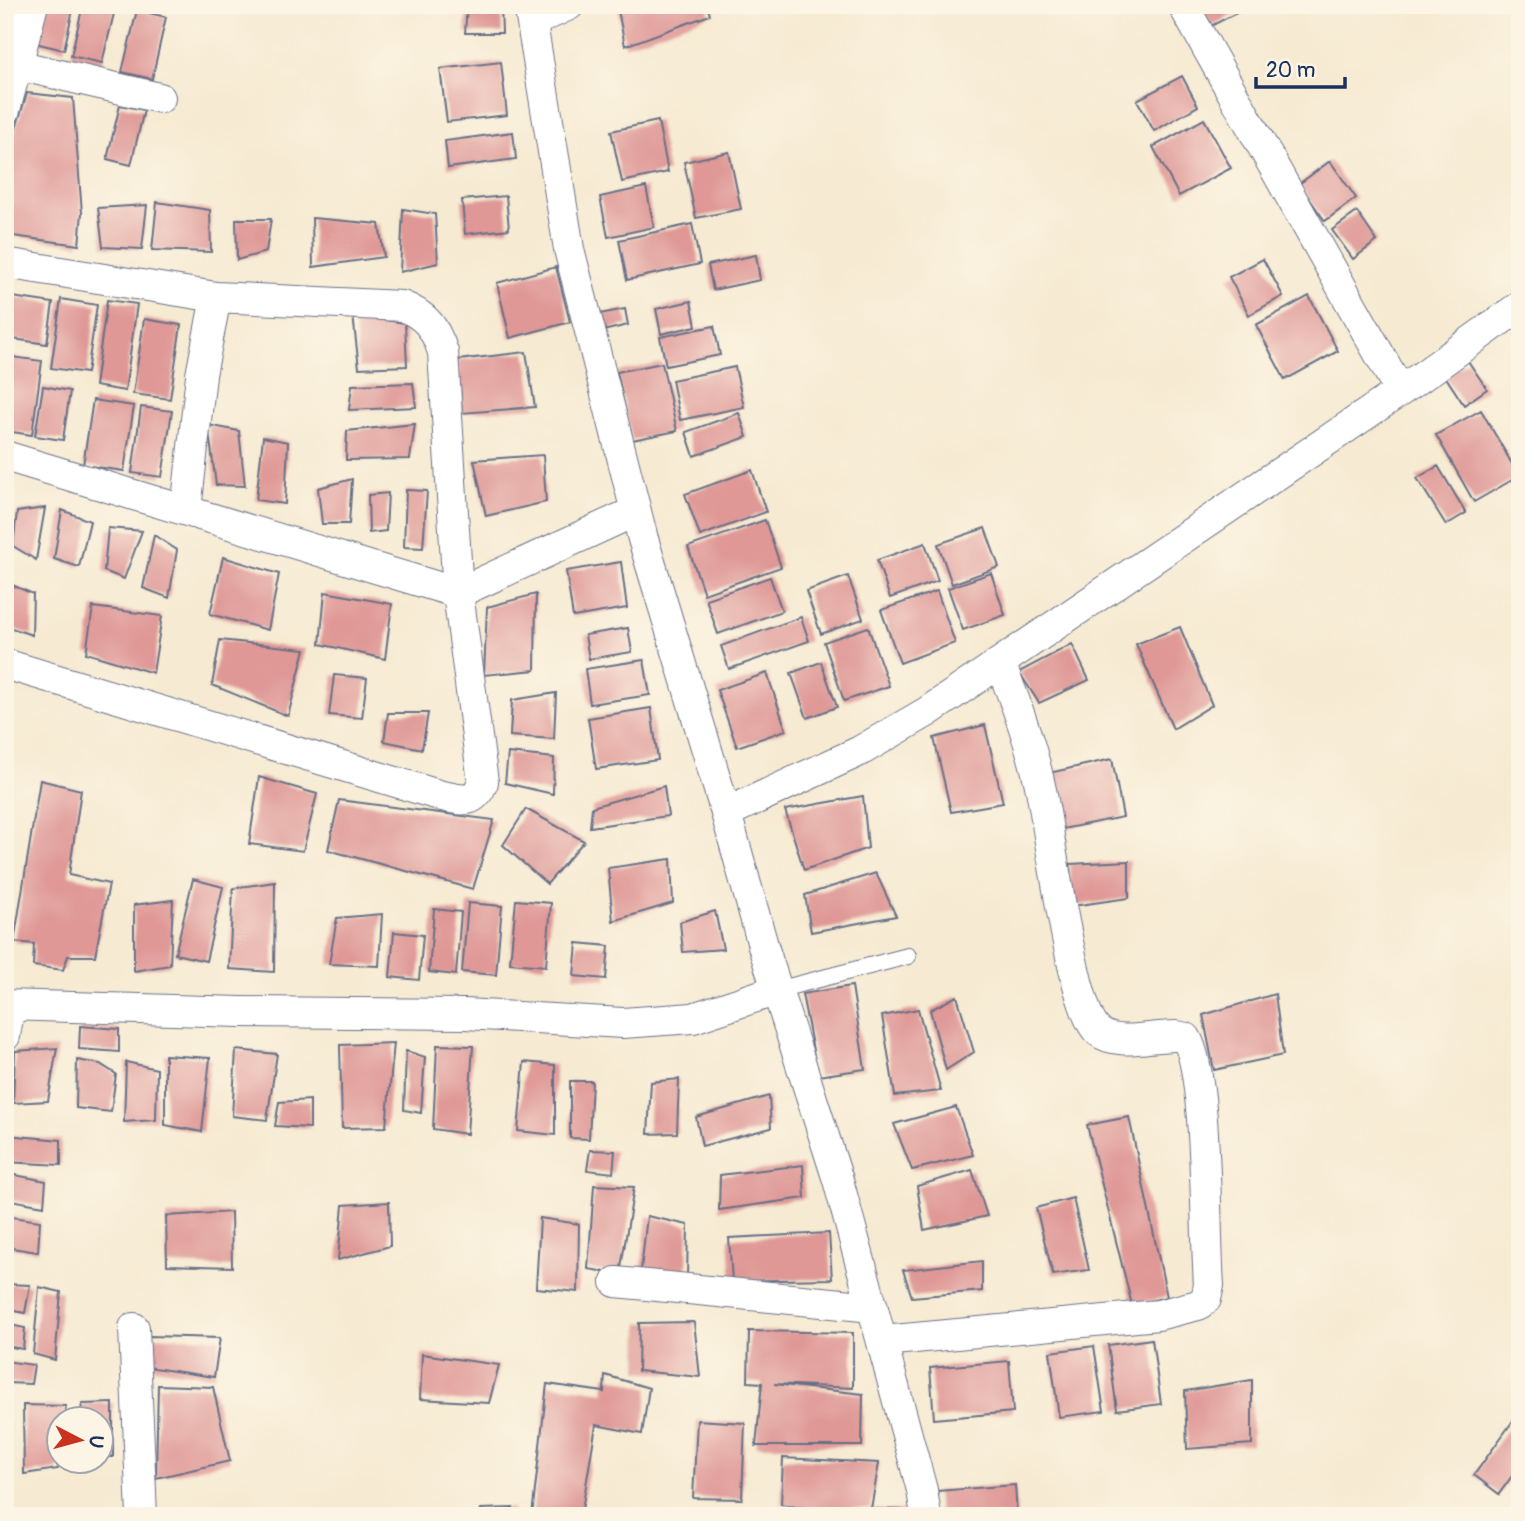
<svg xmlns="http://www.w3.org/2000/svg" width="1525" height="1521" viewBox="0 0 1525 1521" font-family="Pangolin,sans-serif">
<style>
.building{fill:#df9896}
.lines{fill:none;stroke-linecap:round;stroke-linejoin:round}
.service-casing{stroke:#687087;stroke-width:18}
.minor-casing{stroke:#687087;stroke-width:32}
.service{stroke:#fff;stroke-width:16}
.minor{stroke:#fff;stroke-width:30}
</style>
<rect width="100%" height="100%" fill="#fcf5e5"/>
<filter id="ink" filterUnits="userSpaceOnUse"><feTurbulence type="fractalNoise" baseFrequency=".0143" numOctaves="2"/><feDisplacementMap in="SourceGraphic" scale="14" xChannelSelector="R" yChannelSelector="G"/><feConvolveMatrix kernelMatrix="1 2 1 2 8 2 1 2 1" color-interpolation-filters="sRGB"/></filter>
<filter id="wash" filterUnits="userSpaceOnUse"><feTurbulence type="fractalNoise" baseFrequency=".00686" numOctaves="4" result="noise"/><feDisplacementMap in="SourceGraphic" scale="28" xChannelSelector="R" yChannelSelector="G"/><feGaussianBlur stdDeviation="1.57" result="paint"/><feColorMatrix in="noise" values="0 0 0 0 0 0 0 0 0 0 0 0 0 0 0 0 0 1.4 0 .05"/><feComposite in="paint" operator="in"/></filter>
<g filter="url(#wash)">
<rect width="100%" height="100%" fill="#f6ead2"/>
<g id="blocks">
<!-- building -->
<path class="building" d="M44,5h30l-10,45 -29,-7z
M83,5h33l-14,58 -31,-7z
M467,5h34l1,28h-37z
M617,5h90l3,10 -85,31z
M1201,5h51l-41,21z
M137,10l29,7 -14,62 -30,-7z
M501,62l6,53 -60,7 -7,-53z
M1182,76l16,30 -44,25 -17,-31z
M27,93l46,5 9,115 -3,32 -74,-10v-72z
M120,105l24,5 -13,55 -24,-6z
M1204,119l27,49 -52,28 -26,-49z
M658,121l10,51 -46,10 -11,-51z
M513,132l3,27 -68,9 -3,-27z
M729,152l12,57 -45,9 -12,-56z
M1330,161l26,37 -31,23 -26,-37z
M646,187l8,40 -46,10 -8,-40z
M506,196l3,33 -44,5 -3,-34z
M157,202l53,8 1,42 -59,-2z
M147,205l-5,44 -39,-2 -5,-39z
M403,209l32,5 3,49 -38,9z
M1357,212l20,29 -24,18 -21,-29z
M312,218l67,6 5,33 -71,10z
M236,219h35l-5,33 -29,8z
M692,224l8,40 -73,16 -8,-40z
M756,255l4,25 -47,10 -5,-25z
M1263,259l20,37 -34,19 -20,-38z
M556,267l14,55 -60,16 -13,-55z
M1309,296l29,55 -53,29 -29,-55z
M12,297l41,6 -6,41 -41,-6z
M61,299l36,6 -10,68 -36,-5z
M107,300l30,4 -12,87 -30,-5z
M691,301l5,25 -35,8 -5,-25z
M625,309l3,16 -25,6 -3,-17z
M353,315l52,8 2,43 -48,2z
M144,319l37,6 -11,74 -37,-5z
M714,326l6,29 -54,11 -6,-29z
M526,352l9,55 -73,6 -4,-53z
M5,356l37,5 -10,74 -27,-4z
M1468,361l19,28 -23,16 -19,-29z
M662,363l15,68 -45,9 -15,-68z
M735,367l9,40 -64,13 -8,-40z
M413,383l3,24 -67,3 3,-25z
M43,386l27,5 -7,49 -28,-4z
M93,400l41,6 -10,65 -41,-6z
M141,407l31,4 -10,66 -30,-4z
M1481,410l38,66 -45,26 -38,-67z
M739,413l8,24 -53,19 -8,-24z
M415,424l-5,35 -64,1 1,-29z
M208,425l31,6 6,55 -29,-1z
M263,437l25,5 -3,62 -29,-4z
M543,455l3,47 -60,14 -12,-56z
M1438,466l28,47 -20,12 -29,-47z
M752,470l14,42 -66,24 -15,-42z
M352,479l-3,45h-27l-4,-36z
M406,490l21,1 -4,57 -19,-1z
M388,493l-2,38 -17,2 -1,-38z
M45,508l-9,52 -23,-14 4,-34z
M62,510l28,11 -11,46 -25,-8z
M765,520l16,47 -77,27 -16,-47z
M108,528l34,3 -18,48 -20,-8z
M985,528l14,39 -47,17 -14,-40z
M154,535l23,15 -8,48 -26,-10z
M925,543l13,38 -48,17 -13,-38z
M223,557l56,17 -11,56 -58,-16z
M621,562l6,46 -54,9 -7,-46z
M991,573l14,42 -42,15 -15,-42z
M848,576l15,43 -42,15 -15,-43z
M770,577l12,34 -64,23 -12,-35z
M5,582l28,12 -1,41 -27,-9z
M937,591l18,52 -55,20 -19,-53z
M325,592l67,12 -7,55 -65,-15z
M536,594l-1,76 -51,5 3,-68z
M93,607l69,9 -9,57 -67,-20z
M801,617l8,24 -80,28 -8,-23z
M868,627l21,59 -45,15 -20,-59z
M1180,627l32,78 -39,24 -37,-85z
M628,628l4,24 -43,7 -4,-24z
M220,640l85,9 -17,67 -76,-31z
M1072,644l17,36 -50,23 -20,-31z
M644,660l6,35 -60,9 -5,-35z
M821,662l16,45 -30,11 -16,-45z
M767,673l19,57 -49,17 -20,-57z
M334,675l33,3 -5,40 -33,-3z
M556,693l-2,46 -44,-3 2,-36z
M651,708l7,52 -62,9 -8,-51z
M388,713h40l-6,36 -38,-8z
M985,725l18,78 -52,9 -17,-74z
M508,753l46,5 -1,36 -48,-11z
M1112,759l11,58 -66,13 -8,-57z
M259,777l58,17 -14,57 -54,-7z
M40,780l41,10 -12,85 40,9 -14,72h-27l-5,14 -30,-4 1,-22 -20,-2z
M664,786l4,30 -78,11 2,-20z
M863,796l5,52 -64,22 -19,-60z
M339,800l155,20 -21,69 -145,-39z
M526,809l58,32 -37,43 -44,-39z
M671,859l2,44 -60,18 -5,-53z
M1129,861v37l-57,8 -2,-42z
M876,873l20,43 -85,16 -6,-37z
M193,879l30,8 -17,74 -31,-7z
M275,882l-1,90 -45,-3 4,-81z
M173,900l-3,65 -36,6v-66z
M516,900l35,3 -5,63 -36,-3z
M468,903l34,3 -6,69 -34,-3z
M434,909l27,3 -5,63 -27,-3z
M715,911l8,38 -40,3 -3,-30z
M382,914l-3,52 -50,-2 8,-46z
M394,932l29,3 -4,45 -29,-3z
M577,943l32,3 -3,33 -32,-3z
M852,986l13,83 -47,7 -16,-82z
M1275,994l8,61 -69,15 -11,-55z
M957,996l17,56 -28,18 -16,-60z
M918,1009l23,82 -46,5 -13,-80z
M80,1026l39,3v23l-40,-3z
M394,1043l-8,84 -44,1 -2,-83z
M437,1045l36,1 -6,88 -34,-5z
M57,1048l-9,53 -35,2 2,-52z
M236,1050l41,4 -10,66 -35,-4z
M406,1051l19,6 -4,56 -17,-3z
M165,1055l45,3 -8,74 -37,-7z
M77,1060l23,4 16,10 -5,38 -35,-4z
M126,1062l31,7 -1,51 -32,2z
M524,1062l31,3v70l-37,-4z
M679,1079l-2,54 -29,1 3,-52z
M570,1081h22l-3,58 -19,-1z
M769,1096l2,32 -69,18 -6,-29z
M310,1100v28l-35,-2 4,-24z
M956,1107l17,48 -61,15 -18,-46z
M1129,1117l38,180 -35,8 -45,-180z
M6,1135l55,5v25l-56,-3z
M590,1150l25,1 -2,22 -26,-3z
M803,1165l2,33 -86,12 1,-35z
M972,1170l15,46 -63,14 -7,-44z
M5,1173l41,8 -2,25 -39,-7z
M594,1185l40,2 -14,87 -32,-5z
M1073,1198l16,72 -36,5 -17,-67z
M389,1202l1,44 -52,14 5,-55z
M231,1212l1,55 -65,-2 -1,-49z
M5,1216l35,5 -2,31 -33,-5z
M647,1216l41,9 -1,55 -47,-1z
M540,1218l39,6 -1,68 -42,-4z
M829,1233l3,46 -100,2 -3,-43z
M982,1261v30l-70,6 -9,-27z
M5,1284l25,1 -5,28 -20,-4z
M39,1287l22,5 -6,68 -22,-6z
M694,1322l6,55 -62,-6 1,-48z
M5,1324l20,4 -2,21 -18,-3z
M749,1331l104,2v55l-79,-4 89,10 -1,52h-106l6,-63 -14,-1z
M149,1336l71,2 -6,39 -67,-10z
M1152,1339l9,65 -44,6 -9,-65z
M1094,1346l10,65 -45,6 -9,-65z
M422,1354l77,11 -10,38 -69,-4z
M5,1361l29,4 -3,19 -26,-1z
M1009,1361l4,51 -79,7 -4,-51z
M605,1375l44,13 -7,46 -46,-9 -15,91h-49l15,-132 57,8z
M1252,1380v64l-65,5 -2,-58z
M158,1385l55,2 17,74 -74,17z
M113,1403v54h-11v-37h-22l2,-16z
M23,1405l43,1 -2,14h-4l-2,49 -34,5z
M1520,1411v54l-21,29 -25,-19z
M697,1420l48,3 -3,76 -49,-1z
M5,1422h4l2,73h-6z
M783,1458l96,5 -8,46 -49,-1 36,3v5h-52l1,-8 -26,-4z
M1015,1485l2,31h-78l-2,-25z
M513,1508l-1,8h-32l1,-7z
M871,1509l32,1 1,6h-33z
M737,1510l37,4 -1,2h-37z"/>
</g>
</g>
<g filter="url(#ink)">
<use href="#blocks" fill-opacity="0" stroke="#687087" stroke-width="2"/>
<g class="lines">
<!-- service casing -->
<g class="service-casing">
<path id="service" d="M777,990l131,-34"/>
</g>
<!-- minor casing -->
<g class="minor-casing">
<path id="minor" d="M529,5l40,244 74,290 83,274 38,136 74,231 84,310 4,26
M1183,5l217,386
M532,22l37,-17
M17,65l143,33
M5,110l28,-105
M5,263l211,34 186,9c24,9 33,22 41,46l15,241 25,189c-9,23 -20,18 -41,14l-437,-132
M5,456l453,137 178,-82
M186,510l15,-135 15,-78
M726,813l134,-62 67,-39 494,-335 99,-71
M5,1005l235,7 225,2 158,9 70,-5 84,-28
M5,1036l5,-31
M616,1282l257,25
M134,1328l8,188
M883,1341l275,-26 40,-10 8,-6 3,-14c-4,-50 -1,-213 -23,-247l-9,-2c-23,-1 -59,11 -78,-4 -27,-21 -49,-200 -58,-242 -9,-44 -24,-85 -41,-127"/>
</g>
<!-- service -->
<use href="#service" class="service"/>
<!-- minor -->
<use href="#minor" class="minor"/>
</g>
</g>
<!-- margin -->
<rect width="1525" height="1521" fill="none" stroke="#fcf5e5" stroke-width="28"/>
<!-- north arrow -->
<g transform="translate(80 1440) rotate(96)"><circle r="33" fill="#fcf5e5" stroke="#a2a6af" stroke-width="2"/>
<path d="M0-5L12 26L0 18L-12 26Z" fill="#c8321e"/>
<text y="-10" font-size="19" font-weight="bold" text-anchor="middle" fill="#1b2f5e">U</text>
</g>
<!-- scale -->
<path d="M1256 77v10h89v-10" fill="none" stroke="#1b2f5e" stroke-width="3.5"/>
<text x="1266" y="77" font-size="21" fill="#1b2f5e" stroke="#fcf5e5" stroke-width="5" paint-order="stroke">20 m</text>
</svg>
